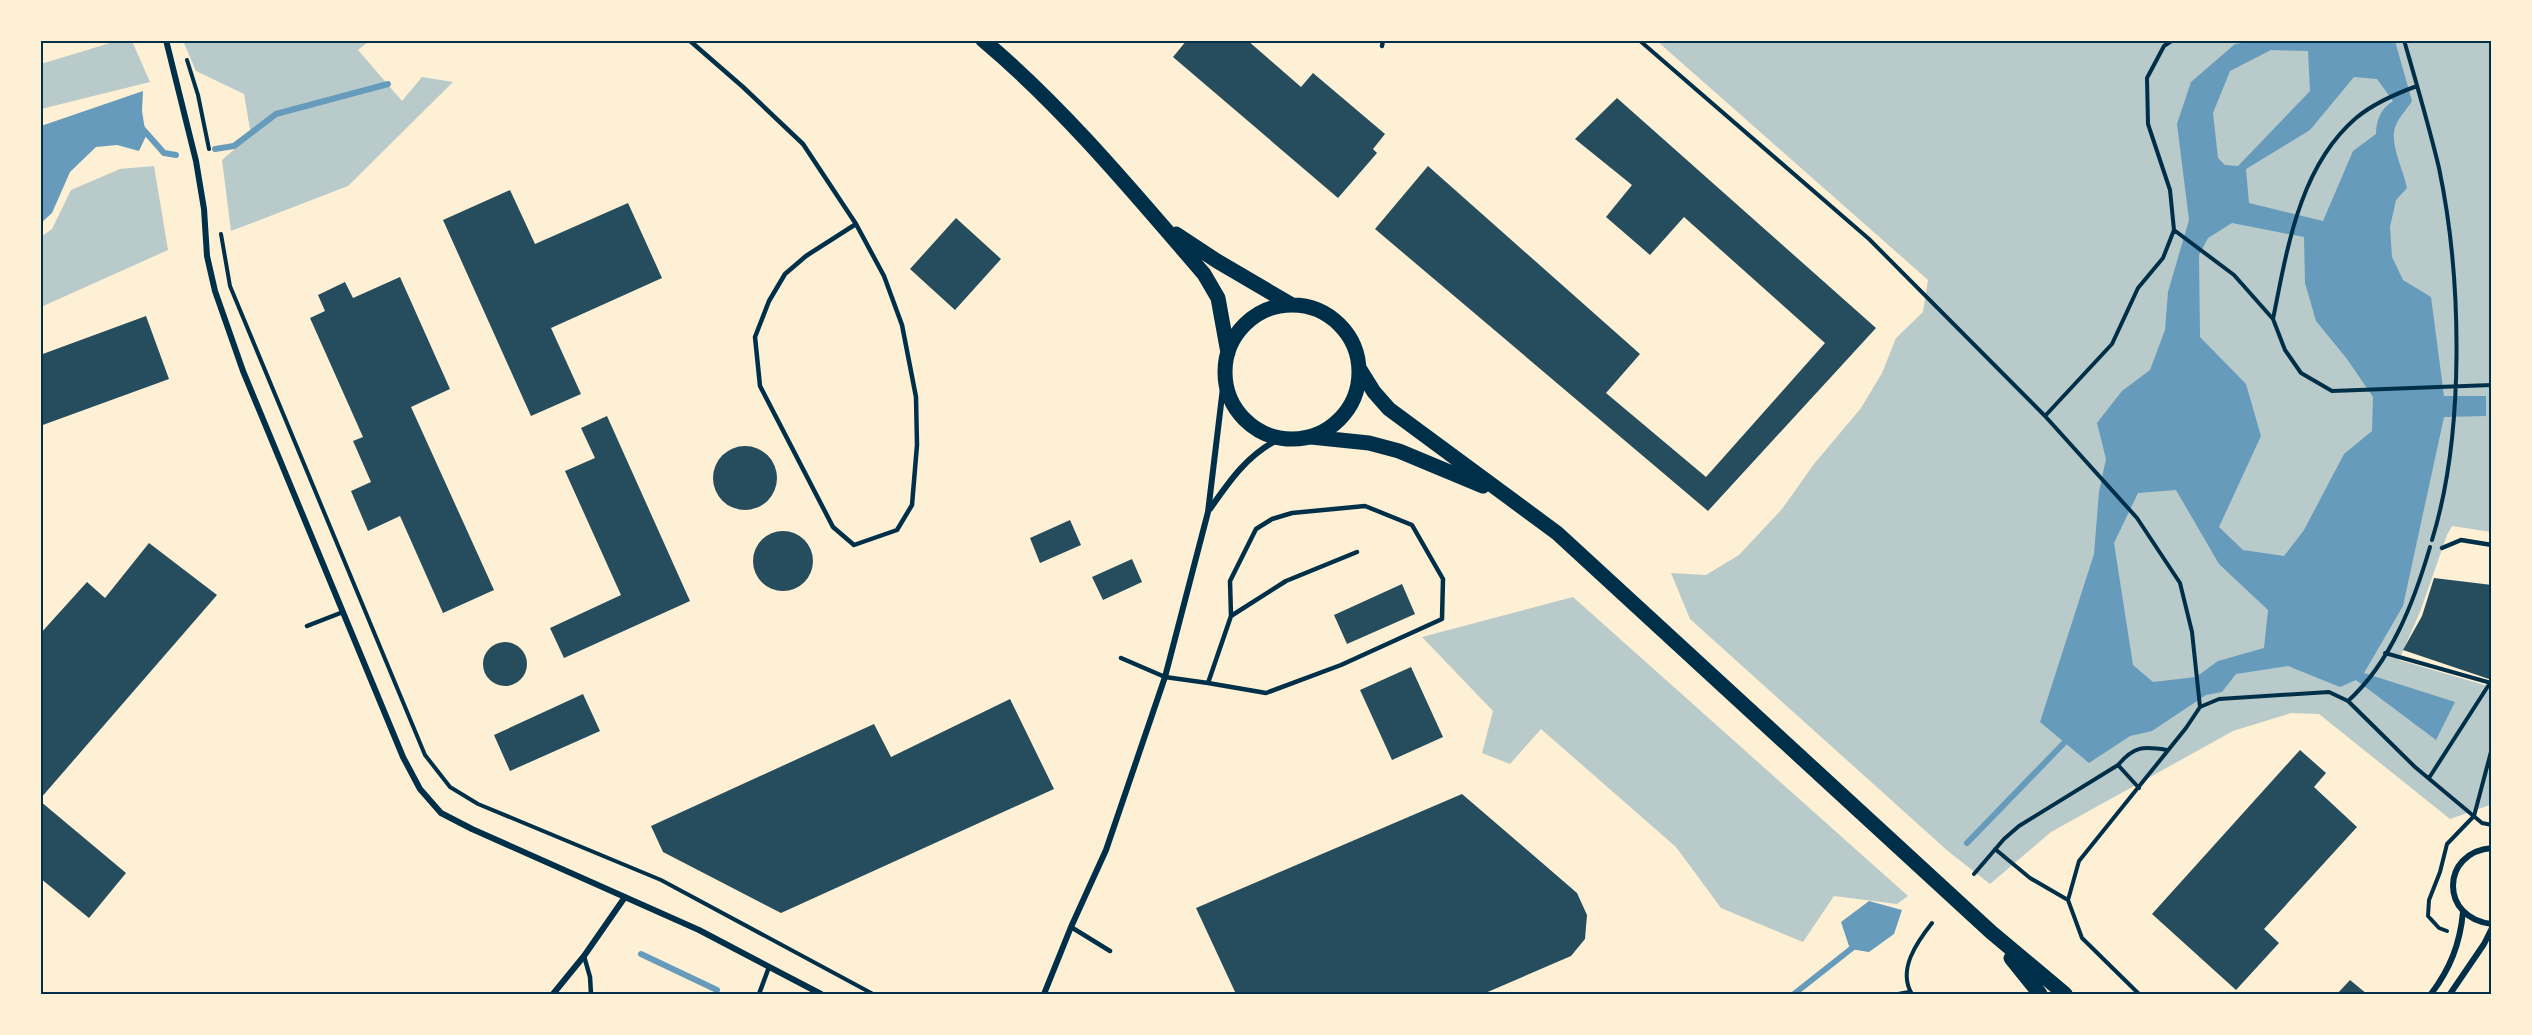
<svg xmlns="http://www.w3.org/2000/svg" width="2532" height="1035" viewBox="0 0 2532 1035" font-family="Ubuntu,sans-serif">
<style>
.green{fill:#b9caca}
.water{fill:#669bbc;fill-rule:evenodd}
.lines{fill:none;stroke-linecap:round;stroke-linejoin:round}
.stream{stroke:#669bbc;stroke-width:6}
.building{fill:#264d5e}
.path{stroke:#003049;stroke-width:4}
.service{stroke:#003049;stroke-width:4.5}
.minor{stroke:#003049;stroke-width:6}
.trunk{stroke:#003049;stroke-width:15}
.neatline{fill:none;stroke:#003049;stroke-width:2}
</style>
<rect width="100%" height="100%" fill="#fdf0d5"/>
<!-- green -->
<path class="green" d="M120,40l12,1 18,41 -109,27v-45z
M183,41h186l-11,9 44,51 20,-24 31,5 -105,104 -117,45 -9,-71 29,-25 -7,-41 -48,-23z
M1657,41h834v491l-39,-6 -5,9 -27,77 -21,48 92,27 -1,118 -40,14 -131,-105 -28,-1 -58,18 -182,101 -61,52 -41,-32 -259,-233 -19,-46 35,2 33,-20 43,-46 32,-45 47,-56 21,-35 14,-35 27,-26 5,-32z
M154,166l14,84 -127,57v-70l11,-8 19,-39 49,-21z
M1573,597l335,299 -11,8 -63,-8 -31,46 -82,-34 -45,-61 -135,-118 -31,35 -28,-11 11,-42 -71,-74z"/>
<!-- water -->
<path class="water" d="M2262,40l133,1 17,60c-5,8 -12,15 -16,24 -8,16 8,46 11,63l-11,12 -6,27 2,30 11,23 28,17 13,99h42v20l-42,1 -41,189 -39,67 91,29 -19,38 -80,-60 -16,7 -52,-21 -52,8 -14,18 -16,3 -54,36 -22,5 -41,27 -49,-41 54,-168 5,-62 7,-33 -9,-36 25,-32 28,-21 15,-40 3,-38 21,-72 -12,-96 14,-42 44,-38zM2271,50l37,1 2,40 -72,75 -13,-1 -7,-7 -5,-45 17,-42zM2354,77l23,2 16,22c-12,7 -17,20 -17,33l-23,17 -30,70 -74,-18 -3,-34 64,-39zM2232,223l72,14 1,46 11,38 31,38 26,38 -1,34 -28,23 -40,76 -20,26 -41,-6 -24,-23 42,-91 -15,-52 -46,-47 -1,-82 9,-17zM2176,490l43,74 49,46 -4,38 -46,13 -22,16 -43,5 -20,-17 -19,-122 24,-50z
M143,91l-1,20 4,25 -7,15 -22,-6 -21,2 -26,25 -18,41 -11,10v-97z
M1869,901l33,9 -8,24 -25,18 -19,-3 -9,-27z"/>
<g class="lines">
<!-- stream -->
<path class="stream" d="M141,127l23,26 12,2
M215,149l19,-3 42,-32 112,-30
M1967,843l97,-100
M641,954l76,36
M1794,994l62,-49"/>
</g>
<!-- building -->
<path class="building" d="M1187,40h60l54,47 12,-14 72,61 -12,15 4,4 -39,45 -165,-141z
M1617,98l259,230 -168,183 -333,-282 53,-63 212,188 -34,39 100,84 119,-134 -141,-126 -34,38 -44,-38 26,-32 -57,-46z
M510,190l25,54 93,-41 34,75 -111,50 30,66 -50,22 -88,-196z
M956,218l45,41 -46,51 -45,-41z
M400,277l50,112 -39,18 83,183 -51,23 -43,-97 -32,15 -17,-40 20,-9 -18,-41 10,-4 -53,-119 15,-7 -7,-16 27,-13 8,16z
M146,316l23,63 -129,47v-71z
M607,416l83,185 -126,57 -14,-30 71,-33 -56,-124 30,-13 -14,-30z
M713 478a32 32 0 1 1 64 0a32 32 0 1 1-64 0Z
M1070,520l11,25 -41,18 -10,-25z
M753 561a30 30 0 1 1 60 0a30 30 0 1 1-60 0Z
M149,543l68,52 -177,204v-165l47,-52 18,16z
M1132,559l10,23 -39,18 -11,-23z
M2434,578l58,7v86l-3,8 -86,-29 19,-34z
M1402,584l13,30 -68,30 -13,-29z
M483 664a22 22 0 1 1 44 0a22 22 0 1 1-44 0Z
M1411,667l32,70 -51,23 -32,-70z
M583,694l17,37 -90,40 -16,-36z
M1010,699l44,90 -273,124 -118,-61 -12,-26 223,-102 17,33z
M2300,750l26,23 -12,14 43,40 -93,102 15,14 -43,47 -84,-76z
M1462,794l115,99 10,22 -2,24 -14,17 -88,38h-247l-40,-86z
M40,801l86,72 -37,45 -49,-40z
M2350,980l17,14h-30z"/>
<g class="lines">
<!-- path -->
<path class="path" d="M1639,40l230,199 176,177 92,102 43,65 12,49 8,75
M2404,40c12,42 25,86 35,128 23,110 26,265 -7,372
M187,60l11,35 11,54
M2174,230l60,45 39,44 12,31 16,23 31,18 160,-6
M221,234l9,52 195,469 25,32 28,17 183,76 212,114
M2273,319c14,-69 26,-152 83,-201 18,-15 39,-24 61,-32
M2045,416l67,-72 26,-56 25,-30 11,-28 -4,-40 -22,-66 -1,-46 17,-32 9,-6
M2385,653l106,30
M2348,701c43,-39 66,-99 82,-154
M2118,765l21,23
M2429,778l61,-95
M1995,849l35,29 38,22
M1974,874l30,-35 15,-13 99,-61c16,-19 25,-19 49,-15
M2447,931l-8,-3 -11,-12 1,-16 11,-28 7,-28 27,-28 18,-68
M1898,994l11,-2
M1912,994c-15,-24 5,-52 20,-71
M2139,994l-57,-56 -14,-38 11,-39 107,-133 14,-21 19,-8 110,-7 19,9 67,66 67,56 10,2"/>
<!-- service -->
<path class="service" d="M689,40l54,47 60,57 53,80 28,52 18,49 14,72 1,48 -5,60 -15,25 -43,15 -21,-18 -73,-141 -5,-49 14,-36 16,-27 21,-18 50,-32
M1382,46l1,-6
M2442,548l19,-8 31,5
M307,626l36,-14
M1121,658l44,19 43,6 23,-67 55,-35 71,-29
M1208,683l58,10 75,-28 101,-46 1,-40 -31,-54 -47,-19 -73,7 -20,6 -16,10 -26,52 1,35
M1071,927l39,24
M584,956l6,21 1,17
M759,994l10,-27"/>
<!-- minor -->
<path class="minor" d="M166,40l30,121 8,48 3,47 8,35 28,80 160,386 17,32 21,24 31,16 227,101 122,64
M1210,509c20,-29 38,-55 71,-71
M2492,848c-52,4 -52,71 0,76
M553,994l31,-38 41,-59
M1044,994l27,-67 35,-77 59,-173 43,-165 17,-141
M2431,994c19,-25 29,-50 32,-82
M2450,994l34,-50 8,-16"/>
<!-- trunk -->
<path class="trunk" d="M983,40c81,68 152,154 221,234l14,24 10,55
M1176,234l41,27 75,44
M1225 372a67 67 0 1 1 134 0a67 67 0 1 1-134 0Z
M1359,368l15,24 15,17 168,124 434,399 74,62
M1311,437l58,6 30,8 84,35
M2011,958l29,36"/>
</g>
<!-- border -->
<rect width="2532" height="1035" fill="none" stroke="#fdf0d5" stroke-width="84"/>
<rect x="42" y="42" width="2448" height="951" class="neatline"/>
</svg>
